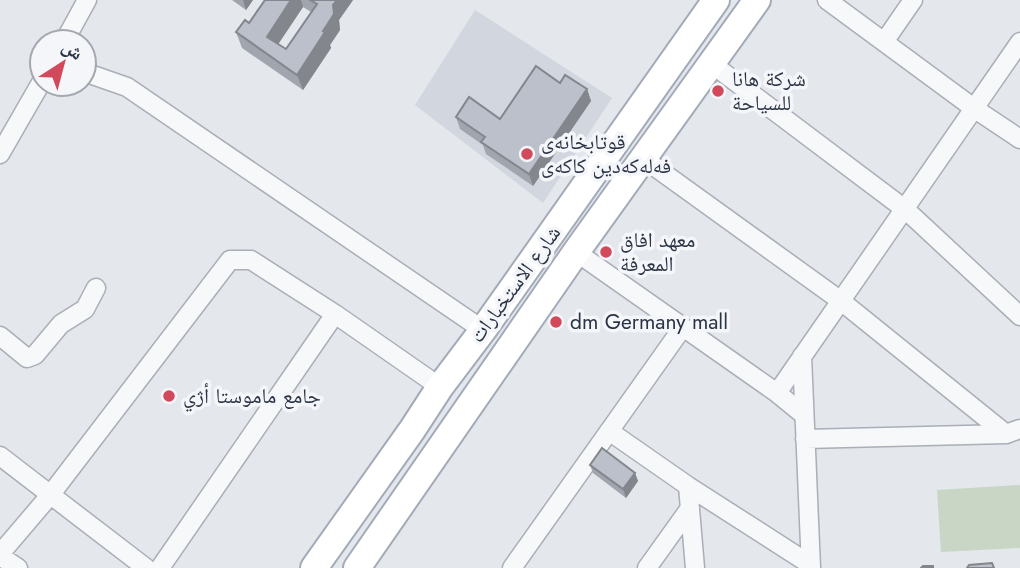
<svg xmlns="http://www.w3.org/2000/svg" width="1020" height="568" viewBox="0 0 1020 568" font-family="Jost,'Noto Naskh Arabic',sans-serif">
<style>
.built{fill:#d2d6de}
.green{fill:#c9d6c5}
.lines{fill:none;stroke-linecap:round;stroke-linejoin:round}
.minor-casing{stroke:#a9aeb7;stroke-width:21}
.primary-casing{stroke:#a3abb8;stroke-width:30}
.minor{stroke:#f7f8fa;stroke-width:18}
.primary{stroke:#fff;stroke-width:26}
.wall{fill:#a1a5ae;fill-rule:evenodd}
.shaded-wall{fill:#83868d}
.building{fill:#bbc0ca;stroke:#83868d;stroke-width:2}
.poi-dot{fill:#d1495b;stroke:#f4f6f9;stroke-width:2.5}
.labels{text-anchor:middle;stroke-width:7;stroke-linejoin:round;paint-order:stroke}
.poi-label{font-size:21px;fill:#2b3445;stroke:#f4f6f9;text-anchor:start}
.street-label{font-size:21px;fill:#2b3445;stroke:#f4f6f9}
</style>
<rect width="100%" height="100%" fill="#e4e7ec"/>
<!-- built -->
<path class="built" d="M475,10l137,88 -69,105 -128,-98z"/>
<!-- green -->
<path class="green" d="M1020,485v63l-79,4 -4,-62z"/>
<g class="lines">
<!-- minor casing -->
<g class="minor-casing">
<path id="minor" d="M827,0l148,109 45,30
M64,42l23,-42
M884,42l29,-42
M712,64l194,146 114,106
M84,72l43,15 356,243
M0,154l42,-73
M644,159l197,142 165,133
M576,252l201,141 27,22
M0,336l27,22 8,-3 26,-31 24,-15 11,-21
M802,356l9,212
M777,393l243,-351
M609,431l79,55 123,79
M805,439l201,-5 14,-5
M0,456l146,112
M688,486l7,82
M0,554l51,-60 179,-234h21l84,54 105,73
M0,556l18,12
M160,568l175,-254
M512,568l171,-241
M647,568l43,-60"/>
</g>
<!-- primary casing -->
<g class="primary-casing">
<path id="primary" d="M314,568l98,-138 28,-43 43,-57 233,-330
M357,568l219,-316 181,-252"/>
</g>
<!-- minor -->
<use href="#minor" class="minor"/>
<!-- primary -->
<use href="#primary" class="primary"/>
</g>
<!-- wall -->
<path class="wall" d="M232,0h21l-7,10z
M265,0h88l-14,20 1,10 -10,15 1,3 -28,42 -61,-42 -6,-16 13,-9zM303,7l8,5 -25,37 -8,-5z
M560,83l27,6 4,12 -58,85 -47,-32 -3,-9 -23,-16 -4,-12 44,2z
M590,465l45,8 3,8 -12,17 -33,-25z"/>
<!-- shaded-wall -->
<path class="shaded-wall" d="M243,0h10l-7,10z
M291,0h10l2,7 -30,45 -6,-15z
M337,0h16l-14,20 1,10 -10,15 1,3 -28,42 -6,-15 26,-44 10,-26z
M587,89l4,12 -58,85 -4,-12z
M635,473l3,8 -12,17 -3,-9z"/>
<!-- building -->
<path class="building" d="M265,0h26l-24,37 19,12 31,-45 -7,-4h27l-4,5 1,9 -11,17 2,1 -28,43 -61,-43 9,-12 4,3z
M536,66l24,17 5,-8 22,14 -58,85 -48,-32 4,-5 -29,-20 13,-20 31,22z
M602,448l33,25 -12,16 -33,-24z
M992,563l2,5h-27l2,-3z
M923,566h10v2h-12z"/>
<!-- markers -->
<g class="poi-dot">
<circle cx="718" cy="91" r="7"/>
<circle cx="527" cy="154" r="7"/>
<circle cx="606" cy="252" r="7"/>
<circle cx="556" cy="322" r="7"/>
<circle cx="169" cy="396" r="7"/>
</g>
<g class="labels">
<!-- poi labels -->
<g class="poi-label">
<text x="732" y="86">شركة هانا<tspan x="732" dy="24">للسياحة</tspan></text>
<text x="541" y="149">قوتابخانەی<tspan x="541" dy="24">فەلەکەدین کاکەی</tspan></text>
<text x="620" y="247">معهد افاق<tspan x="620" dy="24">المعرفة</tspan></text>
<text x="570" y="329">dm Germany mall</text>
<text x="183" y="403">جامع ماموستا أژي</text>
</g>
<!-- street labels -->
<g class="street-label">
<text transform="translate(515 284) rotate(-54)" y="7">شارع الاستخبارات</text>
</g>
</g>
<!-- north arrow -->
<g transform="translate(63 63) rotate(36)"><circle r="33" fill="#f4f6f9" stroke="#a4a8b1" stroke-width="2"/>
<path d="M0-5L12 26L0 18L-12 26Z" fill="#d1495b"/>
<text y="-10" font-size="19" font-weight="bold" text-anchor="middle" fill="#2b3445">ش</text>
</g>
</svg>
